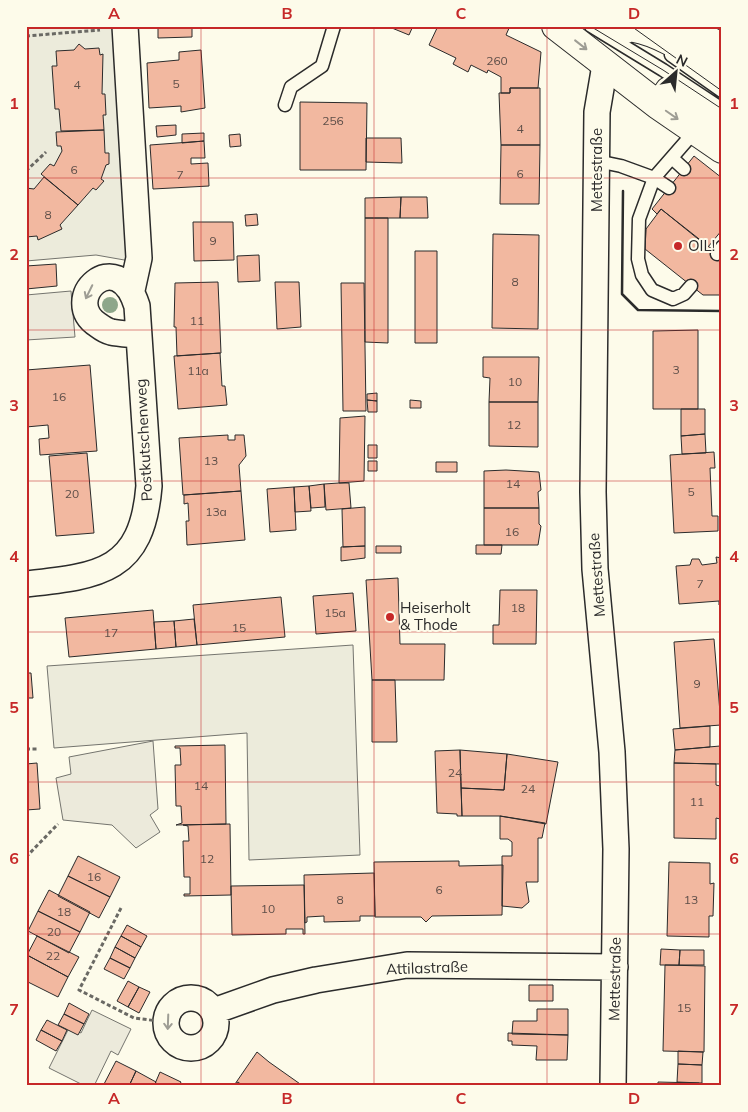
<svg xmlns="http://www.w3.org/2000/svg" width="748" height="1112" viewBox="0 0 748 1112" font-family="Mulish,sans-serif">
<style>
.green{fill:#ecebdb;stroke:#74746e}
.parking{fill:#eceadb;stroke:#74746e}
.building{fill:#f2b8a0;stroke:#2b2b2b}
.lines{fill:none;stroke-linecap:round;stroke-linejoin:round}
.lane-casing{stroke:#2b2b2b;stroke-width:15}
.street-casing{stroke:#2b2b2b;stroke-width:28}
.primary-casing{stroke:#2b2b2b;stroke-width:30}
.path{stroke:#6a6964;stroke-width:3;stroke-dasharray:4 2.5;stroke-linecap:butt}
.lane{stroke:#fdfbea;stroke-width:12}
.street{stroke:#fdfbea;stroke-width:25}
.primary{stroke:#fdfbea;stroke-width:28}
.tram{stroke:#2b2b2b;stroke-width:1}
.wall{stroke:#2b2b2b;stroke-width:2.5}
.tree{fill:#8ea78a}
.oneway{stroke:#9e9d94}
.grid{fill:none;stroke:#c62828;stroke-width:1;stroke-opacity:0.55}
.poi-dot{fill:#c62828;stroke:#fdfbea;stroke-width:2}
.labels{text-anchor:middle;stroke-width:4;stroke-linejoin:round;paint-order:stroke}
.number-label{font-size:12px;fill:#5d4e48}
.street-label{font-size:15px;fill:#2b2b2b;stroke:#fdfbea}
.poi-label{font-size:15px;fill:#2b2b2b;stroke:#fdfbea;text-anchor:start}
.neatline{fill:none;stroke:#c62828;stroke-width:2}
.grid-label{font-size:16px;text-anchor:middle;font-weight:bold;fill:#c62828}
</style>
<rect width="100%" height="100%" fill="#fdfbea"/>
<!-- green -->
<path class="green" d="M26,26h91l13,235 -34,-6 -70,6z
M353,645l7,210 -111,5 -2,-127 -193,15 -7,-82z"/>
<!-- parking -->
<path class="parking" d="M71,291l4,46 -49,3v-45z
M153,741l5,68 -8,6 10,17 -24,16 -24,-23 -49,-5 -7,-42 15,-4 -2,-17z
M92,1010l39,19 -13,26 -7,-4 -17,35h-9l-36,-18 20,-40 12,5z"/>
<!-- building -->
<path class="building" d="M158,26h34v11l-34,1z
M387,26h26l-4,9z
M438,26h72l-4,9 35,17 -3,36h-28v5h-9v-16l-13,-7 -1,3 -16,-8 -3,7 -15,-8 3,-6 -27,-13z
M79,44l6,5 14,-1 1,7 3,-1 -1,40h3l1,21h-3l1,15 -43,1 -2,-22h-4l-3,-43h5l-1,-15 18,-1z
M201,50l4,58 -24,4v-6l-32,2 -2,-45 32,-3v-8z
M510,88h30v57h-39l-2,-52h11z
M300,102l67,1 -1,67h-66z
M176,125v10l-19,2 -1,-11z
M104,130l1,23h4v11l-3,1 -5,14 3,2 -8,9 -3,-2 -15,17 -37,-31 9,-10 4,2 8,-15 -1,-5h-4l-1,-14z
M204,133v8l-22,2v-9z
M240,134l1,12 -11,1 -1,-12z
M366,138h35l1,25 -36,-1z
M204,141l1,17h-14v6l17,-1 1,23 -56,3 -3,-44z
M501,145h39l-1,59h-39z
M694,156l28,22v52l-14,17 -47,-38 -4,5 -5,-5z
M44,177l34,28 -18,20 2,4 -24,11 -1,-4 -11,1v-49l8,1z
M401,197h26l1,21h-28z
M401,197l-1,21h-35v-20z
M661,209l61,48v38h-19l-58,-46 1,-20z
M257,214l1,11 -12,1 -1,-11z
M365,218h23v125l-23,-1z
M193,222h40l1,38 -40,1z
M493,234l46,1 -1,94 -46,-1z
M415,251h22v92h-22z
M259,255l1,26 -22,1 -1,-26z
M56,264l1,22 -31,3v-23z
M218,282l3,71 -44,3 -1,-29h-2l1,-44z
M275,282h24l2,45 -24,2z
M341,283h23l2,128h-23z
M698,330v79h-45v-78z
M220,353l2,33h3l2,19 -49,4 -4,-53z
M483,357h56l-1,45h-49l1,-24 -7,-1z
M90,365l7,86 -57,4 -1,-16 10,-1 -1,-13 -22,2v-57z
M377,393v8l-10,-1v-6z
M367,400l10,1v11h-9z
M410,400l11,1v7h-11z
M489,402h49v45l-49,-1z
M681,409h24v25l-24,2z
M365,416l-1,65 -25,2 1,-65z
M705,434l1,19 -24,1 -1,-18z
M228,435v5h7v-5h9l2,21 -7,9 2,26 -58,4 -4,-57z
M368,445h9v13h-9z
M714,452l1,16h-5l2,48h6v15l-44,2 -4,-78z
M87,453l7,80 -38,3 -7,-80z
M368,461h9v10h-9z
M436,462h21v10h-21z
M506,470l33,2 2,18 -3,2 1,16h-55v-37z
M339,483h10l2,25 -25,2 -2,-26z
M324,484l1,23 -14,1 -2,-22z
M309,486l2,25 -16,1 -1,-25z
M294,487l2,43 -26,2 -3,-43z
M241,491l4,49 -58,5 -1,-24h3l-1,-18 -4,1v-9z
M365,507v39l-22,1 -1,-38z
M484,508h55v16l2,2 -3,19h-54z
M476,545h26l-1,9h-25z
M365,546v12l-24,3v-14z
M376,546h25v7h-25z
M716,557l6,1v47h-3v-4l-40,3 -3,-38 14,-1 2,-6h7l3,6 15,-2z
M398,578l2,66h45l-1,36h-72l-6,-100z
M500,590h37l-1,54h-43v-19h6z
M353,593l3,38 -40,3 -3,-38z
M281,597l4,40 -88,8 -4,-40z
M153,610l3,39 -87,8 -4,-39z
M194,619l3,26 -21,2 -2,-26z
M174,621l2,26 -20,2 -2,-27z
M714,639l7,86 -41,3 -6,-86z
M26,673h5l2,25h-7z
M372,680h23l2,62h-25z
M710,726v21l-35,3 -2,-21z
M225,745l1,79 -50,1 6,-2 -1,-17h-5l-1,-41h6l-1,-17h-5v-2z
M720,746v18l-46,-1 1,-13z
M460,750l2,66h-5v-2l-20,-1 -2,-62z
M460,750l47,4 -3,36 -43,-2z
M507,754l51,8 -12,62 -46,-8h-38l-1,-28 43,2z
M37,763l3,46 -14,1v-46z
M674,763l42,1v21l4,1v33l-4,-1v21l-42,-1z
M500,816l45,7 -3,15h-4v44h-12l3,20 -7,6 -20,-2v-50h10v-14l-4,-3h-8z
M230,824l1,71 -47,1v-2h6v-17h-6l-1,-36h6l-1,-15 -5,-1z
M78,856l42,21 -10,20 -42,-21z
M459,861v5l44,-1 -1,50 -70,1 -6,6 -5,-5h-46l-1,-55z
M669,862l41,1v21l4,-1 -1,33h-4v21l-42,-1z
M374,873l1,43h-15v5l-36,1v-6l-17,1v5l-2,1 -1,-48z
M68,876l42,21 -11,21 -41,-22z
M304,885l1,49h-2v-5h-17v5l-54,1 -1,-49z
M49,890l41,22 -10,20 -42,-21z
M38,911l42,21 -11,21 -41,-22z
M127,925l20,11 -6,11 -20,-11z
M37,936l42,21 -11,20 -41,-22z
M121,936l20,11 -6,11 -20,-11z
M115,947l20,11 -5,10 -20,-10z
M661,949l19,1 -1,15h-19z
M680,950h24v15h-25z
M27,955l41,22 -10,20 -32,-16z
M110,958l20,10 -6,11 -20,-10z
M665,965l40,1 -1,86 -41,-1z
M128,981l11,6 -11,20 -11,-6z
M529,985h24v16h-24z
M139,987l11,5 -11,21 -11,-6z
M69,1003l20,11 -5,10 -20,-10z
M537,1009h31v26l-56,-1 1,-13h24z
M64,1014l20,10 -6,11 -20,-10z
M47,1020l20,10 -5,11 -21,-11z
M41,1030l21,11 -6,10 -20,-11z
M508,1033l60,2 -1,25h-31l1,-14 -25,-1v-4h-4z
M678,1051l25,1 -1,13 -24,-1z
M257,1052l12,10 34,24h-60l-5,-4 -3,2z
M116,1061l20,10 -7,15h-26z
M678,1064l24,1v18l-25,-1z
M136,1071l20,11 -2,4h-25z
M160,1072l21,10 -2,4h-25z
M658,1082l41,1v3h-41z"/>
<g class="lines">
<!-- lane casing -->
<g class="lane-casing">
<path id="lane" d="M591,26l72,44 59,39
M671,55l51,36
M285,105l6,-18 31,-21 12,-40
M672,158l12,11
M597,161l24,5 33,12 -15,41 -1,40 4,16 10,15 21,9 11,-5 7,-8
M669,188l-15,-10 41,-47
M717,254l5,-7"/>
</g>
<!-- street casing -->
<g class="street-casing">
<path id="street" d="M125,26l14,232 -7,32
M605,65l-8,47 -4,380 2,77 17,183 4,97 -3,237
M26,584c74,-8 116,-12 123,-98l-12,-180c-20,-64 -78,-6 -39,19 4,3 9,6 13,7 9,2 19,2 27,3
M166 1023a25 25 0 1 1 50 0a25 25 0 1 1-50 0Z
M214,1011l59,-21 43,-10 91,-15 208,2"/>
</g>
<!-- primary casing -->
<g class="primary-casing">
<path id="primary" d="M556,26l102,79 64,44
M681,27l41,20
M619,31c4,-1 10,-4 15,-3 26,4 65,29 88,42
M669,91l35,23 18,8"/>
</g>
<!-- path -->
<path class="path" d="M26,36l74,-6
M26,171l20,-19
M26,749h12
M26,857l32,-33
M121,908l-42,82 55,28 32,4"/>
<!-- lane -->
<use href="#lane" class="lane"/>
<!-- street -->
<use href="#street" class="street"/>
<!-- primary -->
<use href="#primary" class="primary"/>
<!-- tram -->
<path class="tram" d="M590,26l73,44 59,39
M631,26l91,65"/>
<!-- wall -->
<path class="wall" d="M623,191l-1,103 16,16 84,1"/>
</g>
<!-- trees -->
<circle class="tree" cx="110" cy="305" r="8"/>
<!-- one-way arrows -->
<defs><path id="oneway-shaft" d="M-6 0H5M1.5-3L5.5 0L1.5 3" fill="none" stroke-width="1.6" stroke-linecap="round" stroke-linejoin="round" transform="scale(1.25)"/></defs>
<g class="oneway">
<use href="#oneway-shaft" transform="translate(581 45) rotate(38)"/>
<use href="#oneway-shaft" transform="translate(672 115) rotate(35)"/>
<use href="#oneway-shaft" transform="translate(89 292) rotate(116)"/>
<use href="#oneway-shaft" transform="translate(168 1022) rotate(92)"/>
</g>
<!-- grid -->
<path class="grid" d="M201,26v1060M374,26v1060M547,26v1060M26,178h696M26,330h696M26,481h696M26,632h696M26,782h696M26,934h696"/>
<!-- markers -->
<g class="poi-dot">
<circle cx="678" cy="246" r="5"/>
<circle cx="390" cy="617" r="5"/>
</g>
<g class="labels">
<!-- number labels -->
<g class="number-label">
<text x="497" y="65">260</text>
<text x="176" y="88">5</text>
<text x="77" y="89">4</text>
<text x="333" y="125">256</text>
<text x="520" y="133">4</text>
<text x="74" y="174">6</text>
<text x="520" y="178">6</text>
<text x="180" y="179">7</text>
<text x="48" y="219">8</text>
<text x="213" y="245">9</text>
<text x="515" y="286">8</text>
<text x="197" y="325">11</text>
<text x="676" y="374">3</text>
<text x="198" y="375">11a</text>
<text x="515" y="386">10</text>
<text x="59" y="401">16</text>
<text x="514" y="429">12</text>
<text x="211" y="465">13</text>
<text x="513" y="488">14</text>
<text x="691" y="496">5</text>
<text x="72" y="498">20</text>
<text x="216" y="516">13a</text>
<text x="512" y="536">16</text>
<text x="700" y="588">7</text>
<text x="518" y="612">18</text>
<text x="335" y="617">15a</text>
<text x="239" y="632">15</text>
<text x="111" y="637">17</text>
<text x="697" y="688">9</text>
<text x="455" y="777">24</text>
<text x="201" y="790">14</text>
<text x="528" y="793">24</text>
<text x="697" y="806">11</text>
<text x="207" y="863">12</text>
<text x="94" y="881">16</text>
<text x="439" y="894">6</text>
<text x="340" y="904">8</text>
<text x="691" y="904">13</text>
<text x="268" y="913">10</text>
<text x="64" y="916">18</text>
<text x="54" y="936">20</text>
<text x="53" y="960">22</text>
<text x="684" y="1012">15</text>
</g>
<!-- street labels -->
<g class="street-label">
<text transform="translate(597 170) rotate(-90)" y="5">Mettestraße</text>
<text transform="translate(144 440) rotate(-93)" y="5">Postkutschenweg</text>
<text transform="translate(597 575) rotate(-94)" y="5">Mettestraße</text>
<text transform="translate(427 968) rotate(-2)" y="5">Attilastraße</text>
<text transform="translate(615 979) rotate(-89)" y="5">Mettestraße</text>
</g>
<!-- poi labels -->
<g class="poi-label">
<text x="688" y="251">OIL!</text>
<text x="400" y="613">Heiserholt<tspan x="400" dy="17">&amp; Thode</tspan></text>
</g>
</g>
<!-- border -->
<rect width="748" height="1112" fill="none" stroke="#fdfbea" stroke-width="55"/>
<!-- north arrow -->
<g transform="translate(676 72) rotate(27)" stroke="#fdfbea" stroke-width="4" paint-order="stroke">
<path d="M0-4L9 19L0 12L-9 19Z" fill="#2b2b2b"/>
<text y="-8" font-size="14" font-weight="bold" text-anchor="middle" fill="#2b2b2b">N</text>
</g>
<rect x="28" y="28" width="692" height="1056" class="neatline"/>
<g class="grid-label">
<text x="114" y="19">A</text>
<text x="287" y="19">B</text>
<text x="461" y="19">C</text>
<text x="634" y="19">D</text>
<text x="14" y="109">1</text>
<text x="734" y="109">1</text>
<text x="14" y="260">2</text>
<text x="734" y="260">2</text>
<text x="14" y="411">3</text>
<text x="734" y="411">3</text>
<text x="14" y="562">4</text>
<text x="734" y="562">4</text>
<text x="14" y="713">5</text>
<text x="734" y="713">5</text>
<text x="14" y="864">6</text>
<text x="734" y="864">6</text>
<text x="14" y="1015">7</text>
<text x="734" y="1015">7</text>
<text x="114" y="1104">A</text>
<text x="287" y="1104">B</text>
<text x="461" y="1104">C</text>
<text x="634" y="1104">D</text>
</g>
</svg>
